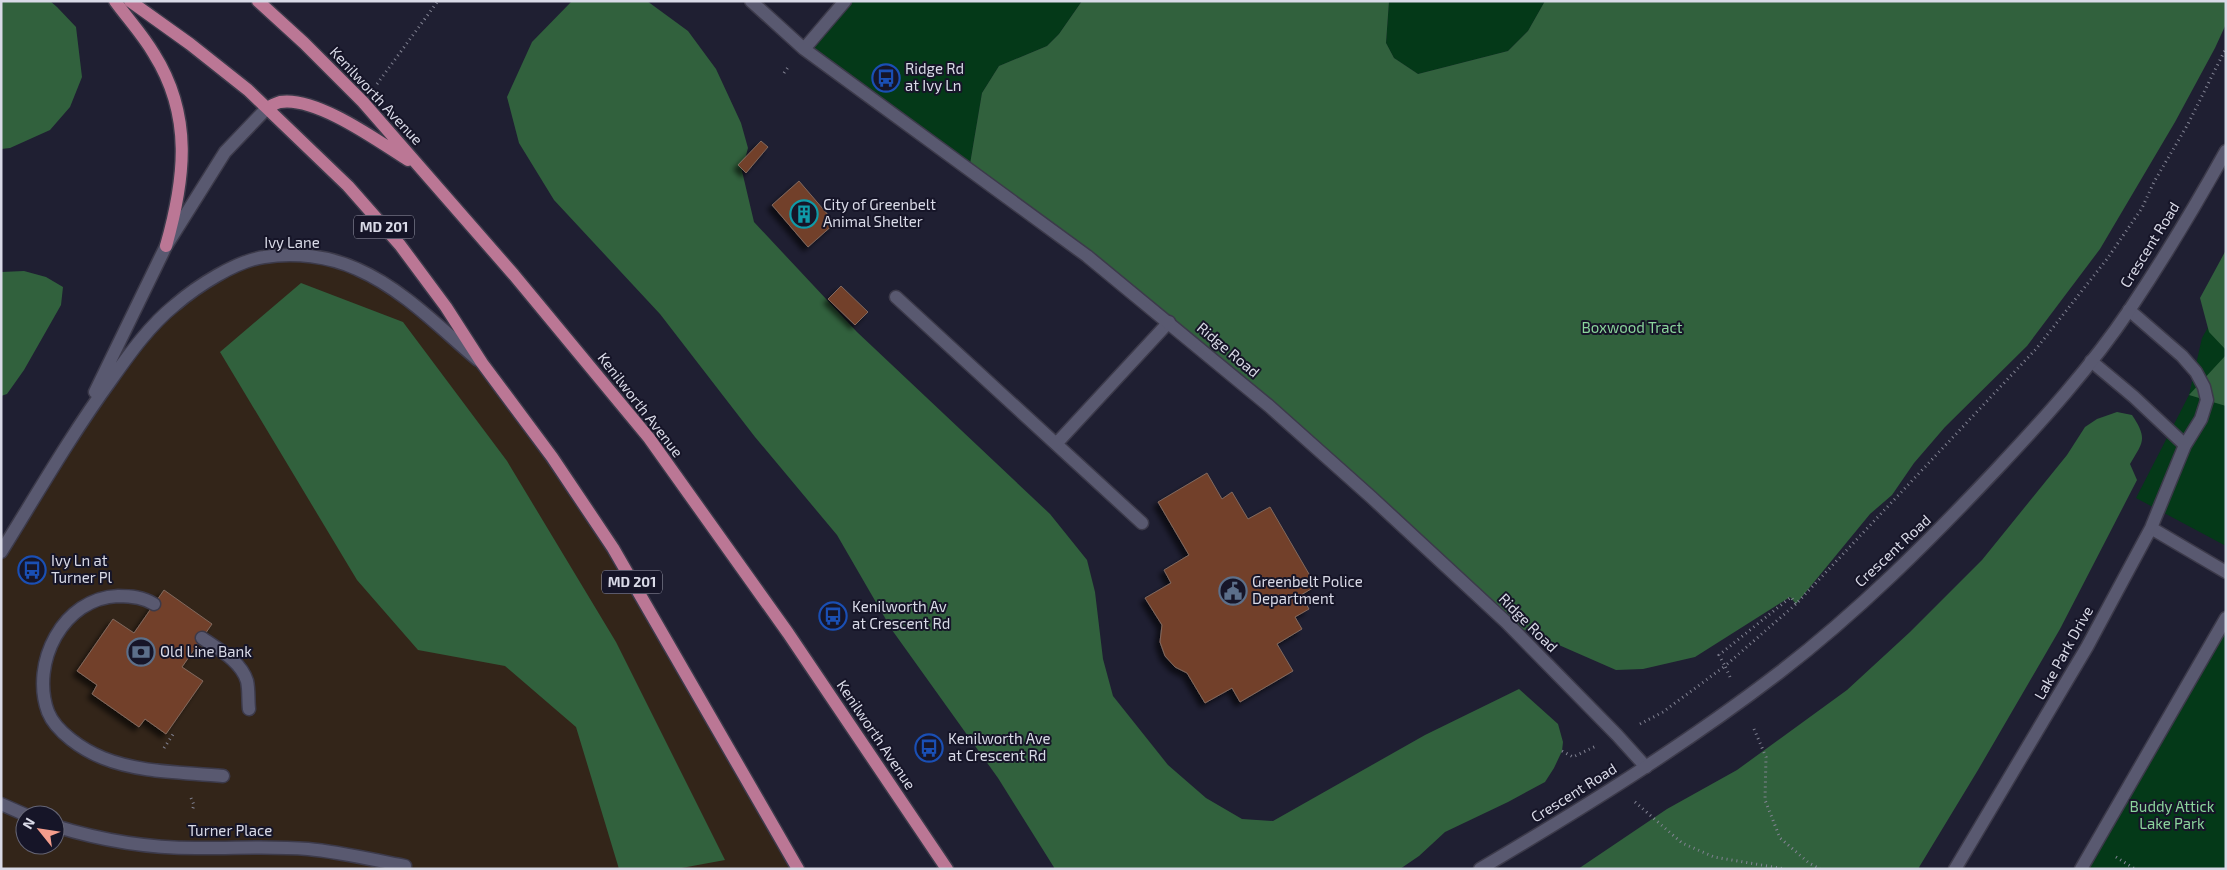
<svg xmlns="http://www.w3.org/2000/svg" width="2227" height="870" viewBox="0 0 2227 870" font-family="'Exo 2',sans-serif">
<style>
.commercial{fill:#332519;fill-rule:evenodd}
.green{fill:#043918}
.forest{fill:#31613d}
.building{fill:#724029;stroke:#82695e;filter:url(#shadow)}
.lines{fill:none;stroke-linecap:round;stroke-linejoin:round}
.lane-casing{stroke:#3c3a4a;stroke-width:15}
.street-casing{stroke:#3c3a4a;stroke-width:15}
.secondary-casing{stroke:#3c3a4a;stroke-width:15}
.primary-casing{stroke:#3c3a4a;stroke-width:15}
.path{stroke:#838494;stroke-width:3;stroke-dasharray:1 4;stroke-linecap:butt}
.lane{stroke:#595970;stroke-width:12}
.street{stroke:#595970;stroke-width:12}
.secondary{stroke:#595970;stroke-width:12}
.primary{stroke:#bb7795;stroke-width:12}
.labels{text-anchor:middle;stroke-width:4;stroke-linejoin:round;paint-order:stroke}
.shield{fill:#161528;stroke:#9e9fae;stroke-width:1}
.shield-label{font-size:14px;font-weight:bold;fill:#d9dae7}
.poi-label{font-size:15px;fill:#d9dae7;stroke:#161528;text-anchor:start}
.street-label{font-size:15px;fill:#d9dae7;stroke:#161528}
.park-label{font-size:15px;fill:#8bd49c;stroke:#161528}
</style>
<defs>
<filter id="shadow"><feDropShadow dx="-4.5" dy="4.5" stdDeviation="2.5" flood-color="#0009"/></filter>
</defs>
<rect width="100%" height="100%" fill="#1f1f32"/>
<!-- commercial -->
<path class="commercial" d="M308,256l50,13 124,94 131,185 181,321h-793v-317l78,-128 95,-119 90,-48zM25,815h30v30h-30z"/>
<!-- green -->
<path class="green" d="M845,1h237l-23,33 -12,12 -48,20 -17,27 -13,77 -165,-121z
M1389,1h156l-17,30 -20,20 -90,23 -24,-16 -8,-15z
M2226,295v251l-90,-48 53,-103 13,-57z
M2226,619v250h-148z"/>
<!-- forest -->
<path class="forest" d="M1,1h49l7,6 19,20 6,50 -12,30 -20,23 -40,18 -9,1z
M572,1h75l41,30 28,38 25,54 7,25 -6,23 12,51 103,110 193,182 37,46 8,32 8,67 10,37 55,69 38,33 36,21 31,2 152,-86 94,-46 39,35 5,18 -1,9 -8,17 -9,14 -37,20 -63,30 -26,24 -19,13h-345l-57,-91 -106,-148 -55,-95 -82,-98 -95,-123 -106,-114 -35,-57 -12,-46 25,-55z
M1082,1h307l-3,42 8,15 24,16 90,-23 20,-20 17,-30h681v23l-11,24 -40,74 -75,127 -73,97 -82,81 -31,36 -22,32 -22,19 -74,90 -6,-7 -95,60 -52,12 -27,1 -110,-48 -237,-216 -300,-236 13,-77 17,-27 48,-20 12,-12z
M2226,250v100l-17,-18 -9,-34z
M24,271l22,6 17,10 -2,18 -37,65 -17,24 -6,2v-124z
M301,283l102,39 104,139 109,181 109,218 -49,9h-57l-43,-142 -71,-61 -87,-16 -61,-70 -137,-228z
M2226,355v51l-37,-11z
M2117,412l15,3c16,24 11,27 -2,49l7,16 -77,149 -82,141 -60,99h-340l89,-60 70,-39 110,-80 63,-58 72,-72 85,-105 18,-28 12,-8z"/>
<!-- building -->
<path class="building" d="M761,141l7,6 -22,26 -8,-8z
M799,181l36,42 -27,24 -36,-42z
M841,286l27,26 -13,13 -27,-26z
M1207,473l15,26 10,-7 16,27 22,-12 46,79 -15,9 8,14 -14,8 7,12 -25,15 16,27 -53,31 -8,-14 -27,15 -18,-30 -12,-6 -10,-11 -5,-14 2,-17 -17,-27 26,-15 -7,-13 25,-15 -31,-53z
M164,590l48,34 -30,43 21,14 -37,53 -21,-15 -6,8 -47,-33 5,-9 -20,-14 36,-52 21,14z"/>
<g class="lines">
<!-- lane casing -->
<g class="lane-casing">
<path id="lane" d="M896,297l246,226
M2091,361l43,36 51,48
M1056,444l113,-122
M2151,528l75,44
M154,604c-11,-7 -23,-8 -36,-8 -55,2 -88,67 -70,116 8,20 35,38 55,46 37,15 80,14 120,18
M202,638c16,11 39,23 45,43 2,9 1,19 2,28
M1955,869l132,-222 64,-119 34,-83 16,-26 6,-19 -3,-13 -8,-15 -14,-16 -53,-46
M2081,869l145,-251"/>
</g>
<!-- street casing -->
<g class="street-casing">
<path id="street" d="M751,1l53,48 283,207 182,150 102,91 135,125 111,113 29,32
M804,49l41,-48
M1,804l25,11
M55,826c48,15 99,23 150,22 34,0 69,-2 103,1 33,3 65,11 97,17"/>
</g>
<!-- secondary casing -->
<g class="secondary-casing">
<path id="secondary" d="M95,392l71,-146 59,-94 42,-44
M1,552c36,-58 70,-117 110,-172 19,-27 39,-55 64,-75 22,-19 61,-44 89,-48 30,-5 65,-1 93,12 46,20 83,59 121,91
M1480,869c103,-61 205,-124 300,-197 78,-60 148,-130 215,-201 48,-51 96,-104 135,-162 34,-51 66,-104 96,-158"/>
</g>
<!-- primary casing -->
<g class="primary-casing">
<path id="primary" d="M115,1c13,18 28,34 39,53 39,62 31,125 12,192
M130,1l60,43 58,46 100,96 52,59 46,62 36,56 70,94 61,91 185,321
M258,1l46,42 59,59 151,173 135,163 139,195 159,236
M267,108c4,-2 9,-5 13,-6 36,-6 98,39 128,58"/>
</g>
<!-- path -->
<path class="path" d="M784,73l5,-7
M377,84l61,-83
M1730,677l-5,-11 71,-62
M1640,724l23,-12 62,-46 -6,-11 72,-58 5,7 240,-255 71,-90 35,-51 12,-26 34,-58 38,-76
M1754,729l12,28 -1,43 15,38 29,25 11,6
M164,748l10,-15
M1562,751l11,6 23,-11
M191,798l3,7 -2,6
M1635,802l47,41 32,14 71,12
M2116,857l19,12"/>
<!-- lane -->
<use href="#lane" class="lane"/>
<!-- street -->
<use href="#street" class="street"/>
<!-- secondary -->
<use href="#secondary" class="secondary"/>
<!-- primary -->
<use href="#primary" class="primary"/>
</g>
<!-- icons -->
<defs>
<g id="bus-ring" transform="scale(1.4375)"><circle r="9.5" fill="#161528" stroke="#1a4fb4" stroke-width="1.5"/><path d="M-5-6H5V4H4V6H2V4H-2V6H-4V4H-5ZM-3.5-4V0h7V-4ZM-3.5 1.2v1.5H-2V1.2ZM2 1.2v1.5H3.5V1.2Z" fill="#1a4fb4"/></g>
<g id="building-ring" transform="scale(1.4375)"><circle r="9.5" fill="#161528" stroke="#0f9aa8" stroke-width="1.5"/><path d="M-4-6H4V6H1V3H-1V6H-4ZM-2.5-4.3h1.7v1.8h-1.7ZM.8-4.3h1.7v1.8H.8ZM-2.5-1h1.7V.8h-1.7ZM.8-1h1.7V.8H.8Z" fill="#0f9aa8"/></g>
<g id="civic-ring" transform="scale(1.4375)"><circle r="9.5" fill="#161528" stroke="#5c6f8a" stroke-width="1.5"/><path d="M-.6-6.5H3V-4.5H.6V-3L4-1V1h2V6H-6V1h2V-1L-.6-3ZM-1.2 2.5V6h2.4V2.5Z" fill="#5c6f8a"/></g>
<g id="bank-ring" transform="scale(1.4375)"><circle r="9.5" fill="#161528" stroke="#5c6f8a" stroke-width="1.5"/><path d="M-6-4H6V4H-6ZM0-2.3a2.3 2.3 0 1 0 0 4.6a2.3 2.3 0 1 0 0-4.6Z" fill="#5c6f8a"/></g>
</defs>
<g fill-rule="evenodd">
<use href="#bus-ring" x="886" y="78"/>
<use href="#building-ring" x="804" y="214"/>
<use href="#bus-ring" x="32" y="570"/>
<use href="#civic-ring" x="1233" y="591"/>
<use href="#bus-ring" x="833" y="616"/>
<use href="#bank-ring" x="141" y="652"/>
<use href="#bus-ring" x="929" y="748"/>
</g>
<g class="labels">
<!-- shield labels -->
<g class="shield">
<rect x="354" y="215.5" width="60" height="23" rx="4"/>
<rect x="602" y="570.5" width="60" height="23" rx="4"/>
</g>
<g class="shield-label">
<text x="384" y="232">MD 201</text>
<text x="632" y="587">MD 201</text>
</g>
<!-- poi labels -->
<g class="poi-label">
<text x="905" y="74">Ridge Rd<tspan x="905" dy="17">at Ivy Ln</tspan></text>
<text x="823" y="210">City of Greenbelt<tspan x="823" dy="17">Animal Shelter</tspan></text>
<text x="51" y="566">Ivy Ln at<tspan x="51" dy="17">Turner Pl</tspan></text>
<text x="1252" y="587">Greenbelt Police<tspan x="1252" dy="17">Department</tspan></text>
<text x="852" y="612">Kenilworth Av<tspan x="852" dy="17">at Crescent Rd</tspan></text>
<text x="160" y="657">Old Line Bank</text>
<text x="948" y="744">Kenilworth Ave<tspan x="948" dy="17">at Crescent Rd</tspan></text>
</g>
<!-- street labels -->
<g class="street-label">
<text transform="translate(376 96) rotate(47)" y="5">Kenilworth Avenue</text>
<text x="292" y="248">Ivy Lane</text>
<text transform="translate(2150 245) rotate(-58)" y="5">Crescent Road</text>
<text transform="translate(1228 350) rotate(40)" y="5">Ridge Road</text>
<text transform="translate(640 405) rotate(52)" y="5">Kenilworth Avenue</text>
<text transform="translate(1893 551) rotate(-43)" y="5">Crescent Road</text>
<text transform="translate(1528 623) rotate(45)" y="5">Ridge Road</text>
<text transform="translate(2064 653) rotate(-61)" y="5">Lake Park Drive</text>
<text transform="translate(876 735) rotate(56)" y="5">Kenilworth Avenue</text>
<text transform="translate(1574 793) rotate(-32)" y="5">Crescent Road</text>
<text x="230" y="836">Turner Place</text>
</g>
<!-- park labels -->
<g class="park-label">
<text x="1632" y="333">Boxwood Tract</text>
<text x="2172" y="812">Buddy Attick<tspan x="2172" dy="17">Lake Park</tspan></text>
</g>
</g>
<!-- border -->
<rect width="2227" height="870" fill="none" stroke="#d9dae7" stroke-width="5"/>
<!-- north arrow -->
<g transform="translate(40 830) rotate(300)"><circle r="24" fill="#161528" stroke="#646474"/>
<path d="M0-4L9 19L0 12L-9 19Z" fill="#f49d8c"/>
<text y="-8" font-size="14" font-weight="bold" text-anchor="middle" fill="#d9dae7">N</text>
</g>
</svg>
